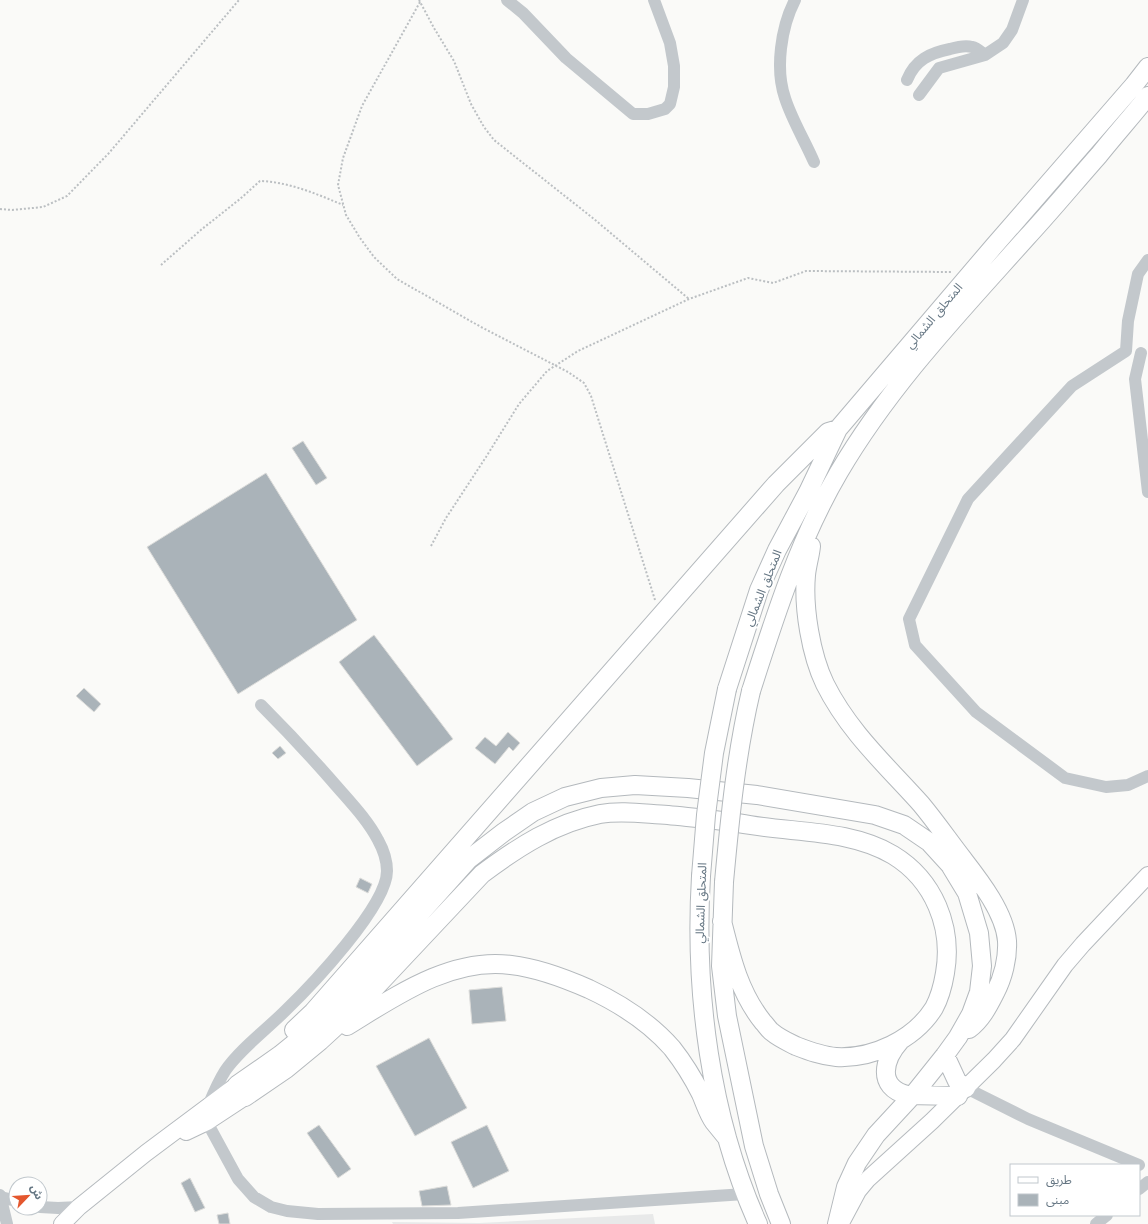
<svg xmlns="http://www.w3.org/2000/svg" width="1148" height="1224" viewBox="0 0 1148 1224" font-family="'Work Sans','Noto Sans Arabic',sans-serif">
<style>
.built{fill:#e8e9e9}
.building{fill:#aab3b9;stroke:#dcdcda}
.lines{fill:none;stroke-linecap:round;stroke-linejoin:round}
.major-casing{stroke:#b5babe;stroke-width:18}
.highway-casing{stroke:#b4b9bd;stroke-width:20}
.path{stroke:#bbbfc2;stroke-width:2;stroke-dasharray:2 2;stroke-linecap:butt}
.minor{stroke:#c3c8cc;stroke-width:12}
.major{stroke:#fff;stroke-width:16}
.highway{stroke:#fff;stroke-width:18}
.highway-bridge-casing{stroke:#b4b9bd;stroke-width:20;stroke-linecap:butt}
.highway-bridge{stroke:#fff;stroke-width:18}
.labels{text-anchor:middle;stroke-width:4;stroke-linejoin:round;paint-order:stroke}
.street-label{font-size:12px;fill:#657683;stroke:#fff}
</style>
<rect width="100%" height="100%" fill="#fafaf8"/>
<!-- built -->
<path class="built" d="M653,1214l2,10h-262l-1,-2 87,1z"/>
<!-- building -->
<path class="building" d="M303,441l24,37 -11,7 -24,-37z
M266,473l91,147 -119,74 -91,-147z
M374,635l79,104 -36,27 -78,-104z
M84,688l17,16 -7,8 -18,-16z
M508,732l12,11 -7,8 -4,-4 -14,17 -20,-16 10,-11 11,9z
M280,746l6,7 -8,6 -6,-6z
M360,878l12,6 -4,9 -12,-6z
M502,987l4,34 -34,3 -3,-34z
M429,1038l38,70 -52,28 -39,-70z
M319,1125l32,44 -13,9 -31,-45z
M487,1125l22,46 -36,17 -22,-46z
M190,1178l15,30 -10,4 -14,-29z
M447,1186l4,19 -29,1 -3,-15z
M228,1213l2,11h-11l-2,-9z"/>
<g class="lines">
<!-- major casing -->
<g class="major-casing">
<path id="major" d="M186,1132l21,-10 38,-25
M842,1221l16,-30 10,-12 64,-58 62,-61 19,-21 52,-74 18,-21 65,-69
M62,1224l17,-17 67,-54 91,-68"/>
</g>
<!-- highway casing -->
<g class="highway-casing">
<path id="highway" d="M811,546c-1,10 -4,19 -5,29 -3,33 5,80 19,109 24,48 61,81 96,120 15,18 28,37 42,55 17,22 42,54 44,82 1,17 -4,37 -12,52 -7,14 -14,27 -26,36
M727,689l32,-99 18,-40 31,-58 30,-63 156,-183 140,-161 14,-18
M751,691c24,-75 48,-151 88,-219 51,-87 121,-160 188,-235 25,-27 48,-55 72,-82 16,-20 33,-39 49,-59
M701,876c-7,116 9,241 57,348
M724,882l-3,84 6,50 27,130 15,48 12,30
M347,1026c49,-30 104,-69 164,-61 27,3 53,13 78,24 30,14 61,34 83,59 11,14 21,30 29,46 4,9 7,20 13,28 4,5 9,11 13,16
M294,1030l19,-18 463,-528 52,-52 10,-3
M900,1041c-16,18 -24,46 7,54l51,1
M945,1055l12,26 9,7
M237,1085l43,-30 32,-26 26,-24 131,-146 35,-27 29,-20 32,-15 36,-9 34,-3 53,3 69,7 118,20 29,10 25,17 21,23 17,28 12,40 3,33 -3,26 -8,22 -13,23 -13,18 -32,40 -37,40 -19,28 -11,24 -9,37
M245,1097l41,-28 34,-28 36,-33 126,-134c36,-27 73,-51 118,-60 22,-4 46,0 68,1 28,3 55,5 82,10 47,8 101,5 143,30 41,25 60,72 52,118 -2,12 -5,24 -11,35 -20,32 -62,51 -98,49 -14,-1 -27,-6 -40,-11 -8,-4 -17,-8 -24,-14 -3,-2 -6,-7 -9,-10 -24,-30 -32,-65 -41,-101"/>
</g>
<!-- path -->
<path class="path" d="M419,0l15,28 20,33 17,43 13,23 10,13 100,79 95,80
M420,2l-58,104 -19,52 -5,27 8,30 14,23 14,19 23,22 84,48 87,45 16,11 7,13 64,204
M0,209l12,1 31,-3 24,-11 42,-43 130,-153
M161,265l41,-36 38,-30 20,-18c29,1 57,13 83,24
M431,546l15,-28 40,-61 33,-53 28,-33 31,-20 111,-52 59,-21 25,5 33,-12 146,1"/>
<!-- minor -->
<path class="minor" d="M507,0l16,13 43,45 67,56h15l17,-5 5,-5 4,-17v-21l-4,-23 -16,-43
M795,0c-14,27 -20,69 -10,98 7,22 20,43 29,64
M907,80c8,-20 23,-27 43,-31 7,-2 15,-4 22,-2 5,1 9,5 13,8
M919,95l20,-27 46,-13 18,-12 9,-13 11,-30
M1148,260l-10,14 -10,47 -2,30 -54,35 -104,113 -59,120 6,26 61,67 89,66 41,9 22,-2 20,-9
M1141,353l-6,26 13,113
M966,1088l62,31 111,46
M208,1106c5,-12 10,-24 17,-35 14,-21 42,-42 60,-60 26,-25 102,-105 102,-140 0,-10 -4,-22 -9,-31 -10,-19 -25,-35 -39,-51 -25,-29 -51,-57 -78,-84
M207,1122l31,57 16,18 17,10 16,4 31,3 140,-1 287,-19
M1139,1189l9,-7
M0,1195l7,29
M1,1197l15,4
M40,1207l18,1 21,-1
M1096,1224l11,-9"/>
<!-- major -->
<use href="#major" class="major"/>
<!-- highway -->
<use href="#highway" class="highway"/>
<!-- highway-bridge casing -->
<g class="highway-bridge-casing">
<path id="highway-bridge" d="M701,876l5,-61 8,-62 13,-64
M724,882c6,-65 12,-127 27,-191"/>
</g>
<!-- highway-bridge -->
<use href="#highway-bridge" class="highway-bridge"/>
</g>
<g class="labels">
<!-- street labels -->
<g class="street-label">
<text transform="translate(934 316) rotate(-50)" y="4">المتحلق الشمالي</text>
<text transform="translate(763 588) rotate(-68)" y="4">المتحلق الشمالي</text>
<text transform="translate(701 903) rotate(-88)" y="4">المتحلق الشمالي</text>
</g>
</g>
<!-- legend -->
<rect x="1010" y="1164" width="130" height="52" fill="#ffffff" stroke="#c1c8cd"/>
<rect x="1018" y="1177" width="20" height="6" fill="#ffffff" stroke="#c1c8cd"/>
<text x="1046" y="1184" font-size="12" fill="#657683">طريق</text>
<rect x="1018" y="1194" width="20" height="12" fill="#aab3b9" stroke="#c1c8cd"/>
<text x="1046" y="1204" font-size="12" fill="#657683">مبنى</text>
<!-- north arrow -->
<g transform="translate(28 1196) rotate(65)"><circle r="19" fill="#ffffff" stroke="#c1c8cd"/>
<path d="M0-3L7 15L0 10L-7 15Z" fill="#e4572e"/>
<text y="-6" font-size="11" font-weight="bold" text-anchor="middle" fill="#657683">ش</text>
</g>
</svg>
